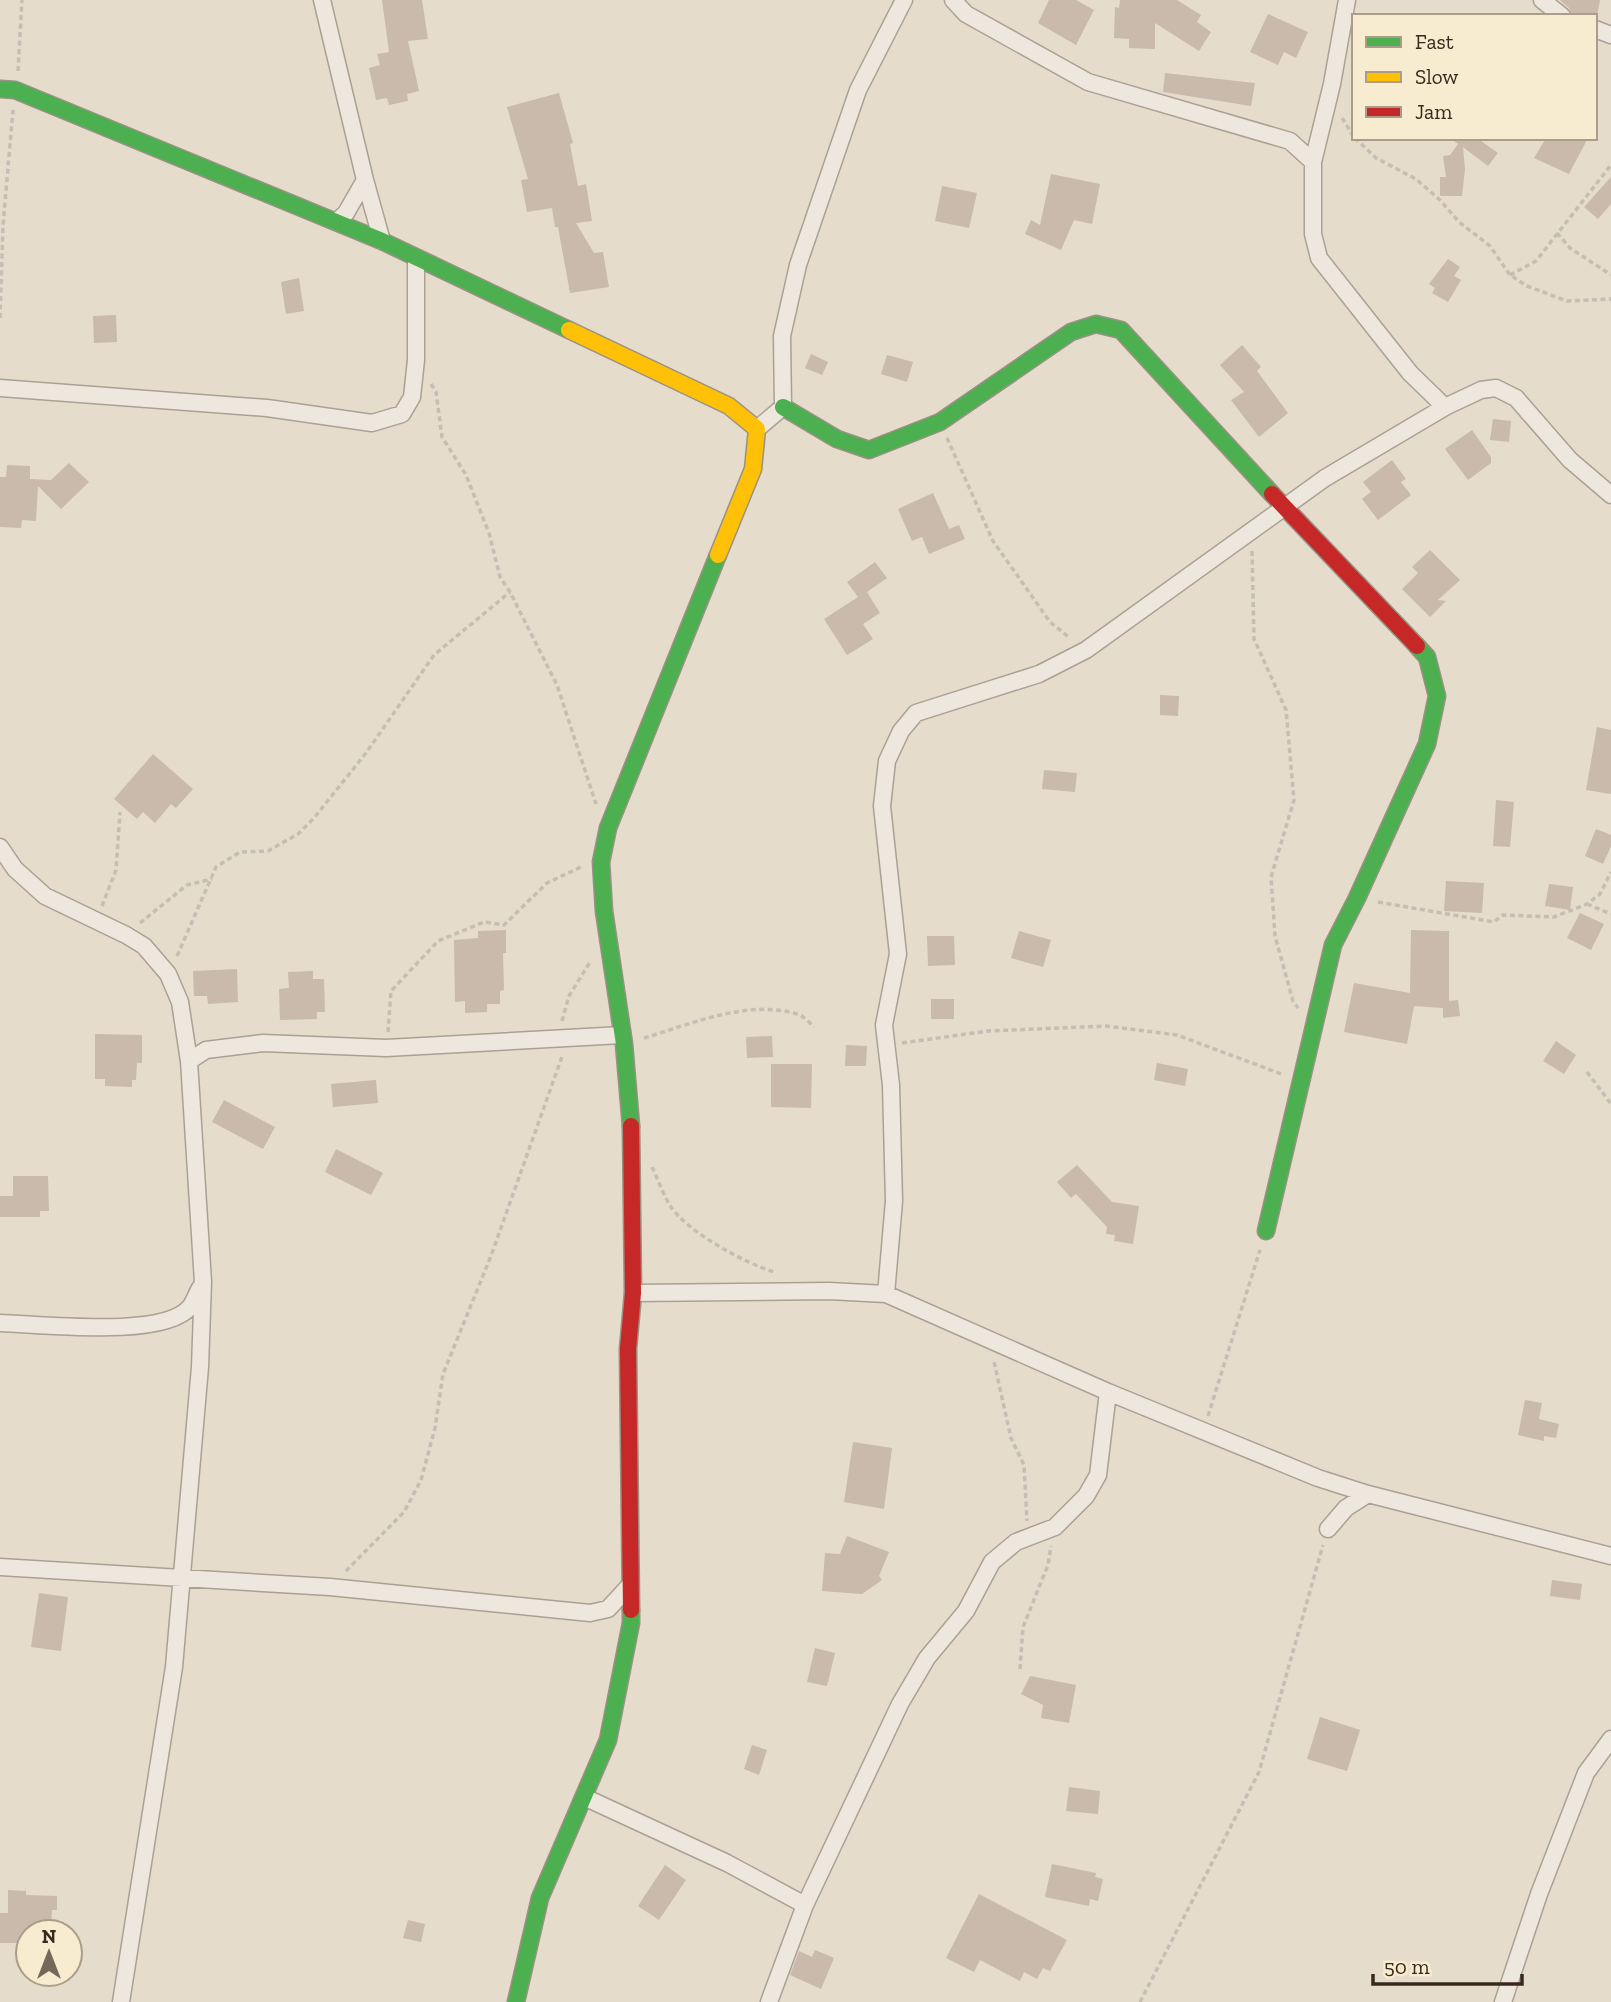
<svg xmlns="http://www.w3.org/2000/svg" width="1611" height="2002" viewBox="0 0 1611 2002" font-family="'Zilla Slab',serif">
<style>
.building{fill:#c9baac}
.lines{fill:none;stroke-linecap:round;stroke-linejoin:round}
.street-casing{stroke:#aaa195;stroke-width:19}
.fast-casing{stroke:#9a9184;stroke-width:19}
.slow-casing{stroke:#9a9184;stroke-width:19}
.jam-casing{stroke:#9a9184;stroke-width:19}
.path{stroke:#c5beb4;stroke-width:3.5;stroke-dasharray:5 3.5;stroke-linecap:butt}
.street{stroke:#ede7dd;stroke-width:16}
.fast{stroke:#4caf50;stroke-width:16}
.slow{stroke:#ffc107;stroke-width:16}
.jam{stroke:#c62828;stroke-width:16}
</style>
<rect width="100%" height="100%" fill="#e5dccb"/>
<!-- building -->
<path class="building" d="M382,0h40l6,39 -20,2 11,50 -12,3 1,7 -19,4 -2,-7 -11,2 -7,-32 11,-3 -3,-11 12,-2z
M1049,0h27l18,10 -18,35 -38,-22z
M1120,0h57l24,15 -4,7 14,10 -12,19 -44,-28v26l-26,-1v-9l-15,-1 1,-31 4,1z
M1560,0h40l-3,16h-25l-3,-8z
M1268,14l40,18 -12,26 -12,-6 -6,13 -28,-13z
M1165,73l90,10 -4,23 -88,-14z
M559,93l14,50 -3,1 8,42 8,-2 6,37 -16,2 18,30 9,-1 6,35 -39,6 -12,-66h-3l-3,-19 -25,4 -6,-32 7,-1 -21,-72z
M1450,138h27l21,15 -10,13 -25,-19 2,22 -3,27h-22v-19h6l-3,-21 7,-1 8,-11z
M1546,138h42l-19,36 -35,-16z
M1051,174l49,10 -8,40 -18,-4 -13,30 -36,-16 6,-14 9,5z
M1611,177v27l-13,15 -14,-12z
M942,186l35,7 -8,35 -34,-7z
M1448,259l12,8 -6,9 7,4 -13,22 -16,-9 3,-5 -6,-4z
M299,278l5,33 -18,3 -5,-32z
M116,315l1,27 -23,1 -1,-27z
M1242,345l19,22 -4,4 31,42 -29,24 -28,-37 13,-8 -24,-27z
M811,354l17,8 -6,13 -17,-7z
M887,355l26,7 -6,20 -26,-8z
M1493,419l18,2 -2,21 -19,-2z
M1472,430l19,27v6l-23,17 -23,-31z
M1392,460l14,19 -5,3 10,13 -33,25 -16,-21 9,-7 -8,-10z
M69,463l20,19 -28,27 -23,-23 -2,35 -14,-1 -1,8 -21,-1v-50h6l1,-12 23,1v13l21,1z
M933,493l16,36 10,-4 6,14 -36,15 -7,-17 -10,4 -14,-32z
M1430,550l30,30 -22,20 8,1 -16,16 -28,-28 16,-16 -6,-6z
M875,562l12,16 -20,14 13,21 -17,11 10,15 -26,16 -23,-36 34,-22 -11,-15z
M1160,695l19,1 -1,20 -18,-1z
M1597,727l14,3v64l-25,-4z
M153,754l40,35 -17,19 -5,-4 -16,19 -12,-11 -6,7 -23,-20z
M1044,770l33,3 -2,19 -33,-3z
M1496,800l18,2 -4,45 -17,-1z
M1596,829l15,6v11l-8,18 -18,-8z
M1446,881l38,2 -2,30 -38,-2z
M1549,884l24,3 -3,23 -25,-4z
M1580,913l24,11 -13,26 -24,-12z
M506,930v23h-3l1,37 -4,1v13h-13v8l-22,1v-12l-10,1 -1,-62 24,-2v-7z
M1411,930l38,1v70l9,-1 2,16 -17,2v-10l-29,-2 -7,38 -63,-12 10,-49 56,10z
M1019,931l32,9 -8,27 -32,-9z
M927,936h27l1,29 -27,1z
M237,969l1,33 -30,2 -1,-8h-13l-1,-25z
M313,971v8h11l1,33h-8v7l-37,1 -1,-31 10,-1 -1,-16z
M931,999h23v20h-23z
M95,1034l47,1v28h-5l-1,17h-4v7l-27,-1v-7h-10z
M772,1036l1,21 -26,1 -1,-21z
M1556,1041l20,14 -12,19 -21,-13z
M846,1045l21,1 -1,20h-21z
M1157,1063l31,6 -3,17 -31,-6z
M771,1064h41l-1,44 -40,-1z
M376,1080l2,23 -45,4 -2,-23z
M224,1100l51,27 -12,22 -51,-27z
M336,1149l47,24 -12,22 -46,-23z
M1077,1165l35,37 27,4 -6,38 -19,-3 1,-6 -9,-1 1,-7 -31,-33 -5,4 -14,-16z
M13,1176h35l1,35h-9v6h-40v-21h13z
M1525,1400l17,3 -3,16 20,5 -3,14 -12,-2v5l-26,-6z
M853,1442l39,6 -8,61 -40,-7z
M847,1536l42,16 -10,24 3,4 -20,14 -40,-3 3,-38 15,1z
M1552,1580l30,4 -2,16 -30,-4z
M39,1593l29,4 -7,54 -30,-4z
M815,1648l20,5 -8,33 -20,-4z
M1030,1676l46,9 -7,38 -28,-5 2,-13 -22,-11z
M1320,1717l40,13 -13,41 -40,-12z
M752,1745l15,5 -8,25 -15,-6z
M1069,1787l31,4 -2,23 -32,-3z
M1052,1864l44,9 -1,4 8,2 -5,22 -8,-2 -1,7 -44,-9z
M665,1865l21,15 -27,40 -21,-14z
M8,1890l18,1v4l31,1v14h-5l-1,22h-23v11h-28v-30h8z
M979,1894l88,46 -17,31 -7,-3 -6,11 -13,-7 -4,9 -40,-21 -6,12 -28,-14z
M408,1920l17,4 -4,18 -18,-4z
M815,1950l19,8 -13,31 -31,-14 9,-24 13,6z"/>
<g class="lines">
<!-- street casing -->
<g class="street-casing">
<path id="street" d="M322,0l43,180 17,61
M953,0l13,14 122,68 202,59 23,21
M1347,0l-15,84 -19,78v72l6,24 91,115 35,34
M1542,0l20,16
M1595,29l16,6
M336,222l10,-9 19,-33
M0,388l267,20 105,15 30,-9 10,-17 4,-37v-101
M757,429l26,-22 -1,-71 16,-71 60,-175 46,-90
M0,847l15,22 30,27 81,39 18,11 24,28 12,28 9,59 14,221 -3,85 -26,300 -53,335
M189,1061l17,-11 57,-7 123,5 236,-13
M633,1293l196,-2 57,3 222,98 210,86 50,16 243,62
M886,1294l8,-93 -3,-116 -7,-60 14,-71 -16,-148 5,-45 14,-30 15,-18 123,-39 47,-24 239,-172 120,-71 36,-17 15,-2 20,10 54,62 41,35
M0,1323c41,1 164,16 190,-16 4,-5 7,-14 10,-19
M1328,1529l18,-21 22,-14
M0,1567l330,20 260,26 18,-4 22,-24
M584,1797l143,66 78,42
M769,2002l36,-97 95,-201 27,-46 39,-47 26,-49 24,-20 39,-15 31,-31 12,-21 10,-83
M1503,2002l36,-108 47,-121 25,-34"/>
</g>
<!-- fast casing -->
<g class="fast-casing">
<path id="fast" d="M0,89l15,1 367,151 187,89
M783,407l54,32 32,11 71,-28 131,-90 25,-8 25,6 151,164
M631,1126l-7,-82 -20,-133 -3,-49 7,-34 110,-273
M1266,1231l67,-286 24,-47 70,-154 10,-48 -10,-39 -10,-11
M516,2002l24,-104 68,-158 23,-117v-13"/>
</g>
<!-- slow casing -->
<g class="slow-casing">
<path id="slow" d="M569,330l160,76 28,23 -4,40 -35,86"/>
</g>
<!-- jam casing -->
<g class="jam-casing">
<path id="jam" d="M1272,494l145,152
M631,1610l-3,-261 5,-56 -2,-167"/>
</g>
<!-- path -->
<path class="path" d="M18,71l4,-71
M1342,118l12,19
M1355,138l21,20 40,21 24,21 19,22 31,24 20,29 17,11 40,15 44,-2
M1557,233l13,15 41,27
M1510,275l26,-14 75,-96
M0,318l3,-93 10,-115
M431,384l5,8 6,45 24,38 23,58 11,44 10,15 47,93 39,119
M947,438l46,103 57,81 20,16
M1252,551l2,88 32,71 8,90 -23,77 4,59 18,65 5,7
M1378,902l116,20 9,-7 51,2 33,-13 13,-10 11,-22
M1587,904l24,10
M102,906l14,-36 4,-58
M140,923l47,-38 25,-6
M177,956l39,-89 24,-15 28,-1 30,-17 16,-16 52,-65 68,-98 76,-63
M562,1021l7,-25 21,-34
M388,1032l3,-41 47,-50 46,-19 20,3 43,-42 36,-17
M644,1038c47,-14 104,-39 153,-24 7,2 12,8 17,13
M902,1043l86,-12 118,-5 71,9 107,40
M1587,1072l24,32
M652,1167c6,13 12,29 19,40 18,26 74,56 103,65
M994,1362l17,76 13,27 3,56
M1208,1416l52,-166
M346,1571l58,-59 17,-32 14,-52 8,-54 48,-118 72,-202
M1020,1669l3,-42 25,-62 3,-19
M1140,2002l119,-230 64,-227"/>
<!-- street -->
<use href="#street" class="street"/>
<!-- fast -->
<use href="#fast" class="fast"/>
<!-- slow -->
<use href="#slow" class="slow"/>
<!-- jam -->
<use href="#jam" class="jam"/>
</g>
<!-- legend -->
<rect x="1352" y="14" width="245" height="126" fill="#f7ebd0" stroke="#ab9d88" stroke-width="2"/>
<rect x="1366" y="37" width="35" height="10" fill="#4caf50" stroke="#ab9d88" stroke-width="2"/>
<text x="1415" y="49" font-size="21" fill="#39291c">Fast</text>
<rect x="1366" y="72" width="35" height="10" fill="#ffc107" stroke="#ab9d88" stroke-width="2"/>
<text x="1415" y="84" font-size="21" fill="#39291c">Slow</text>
<rect x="1366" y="107" width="35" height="10" fill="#c62828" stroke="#ab9d88" stroke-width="2"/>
<text x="1415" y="119" font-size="21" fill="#39291c">Jam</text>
<!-- north arrow -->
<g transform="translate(49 1953)"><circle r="33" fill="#f7ebd0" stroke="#ab9d88" stroke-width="2"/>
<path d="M0-5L12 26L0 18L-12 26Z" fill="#756859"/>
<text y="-10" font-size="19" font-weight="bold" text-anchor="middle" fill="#39291c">N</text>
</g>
<!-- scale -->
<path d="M1373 1974v10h149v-10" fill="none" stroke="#39291c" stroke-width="3.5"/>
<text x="1384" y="1974" font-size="21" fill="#39291c" stroke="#f7ebd0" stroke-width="5" paint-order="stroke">50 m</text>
</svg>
